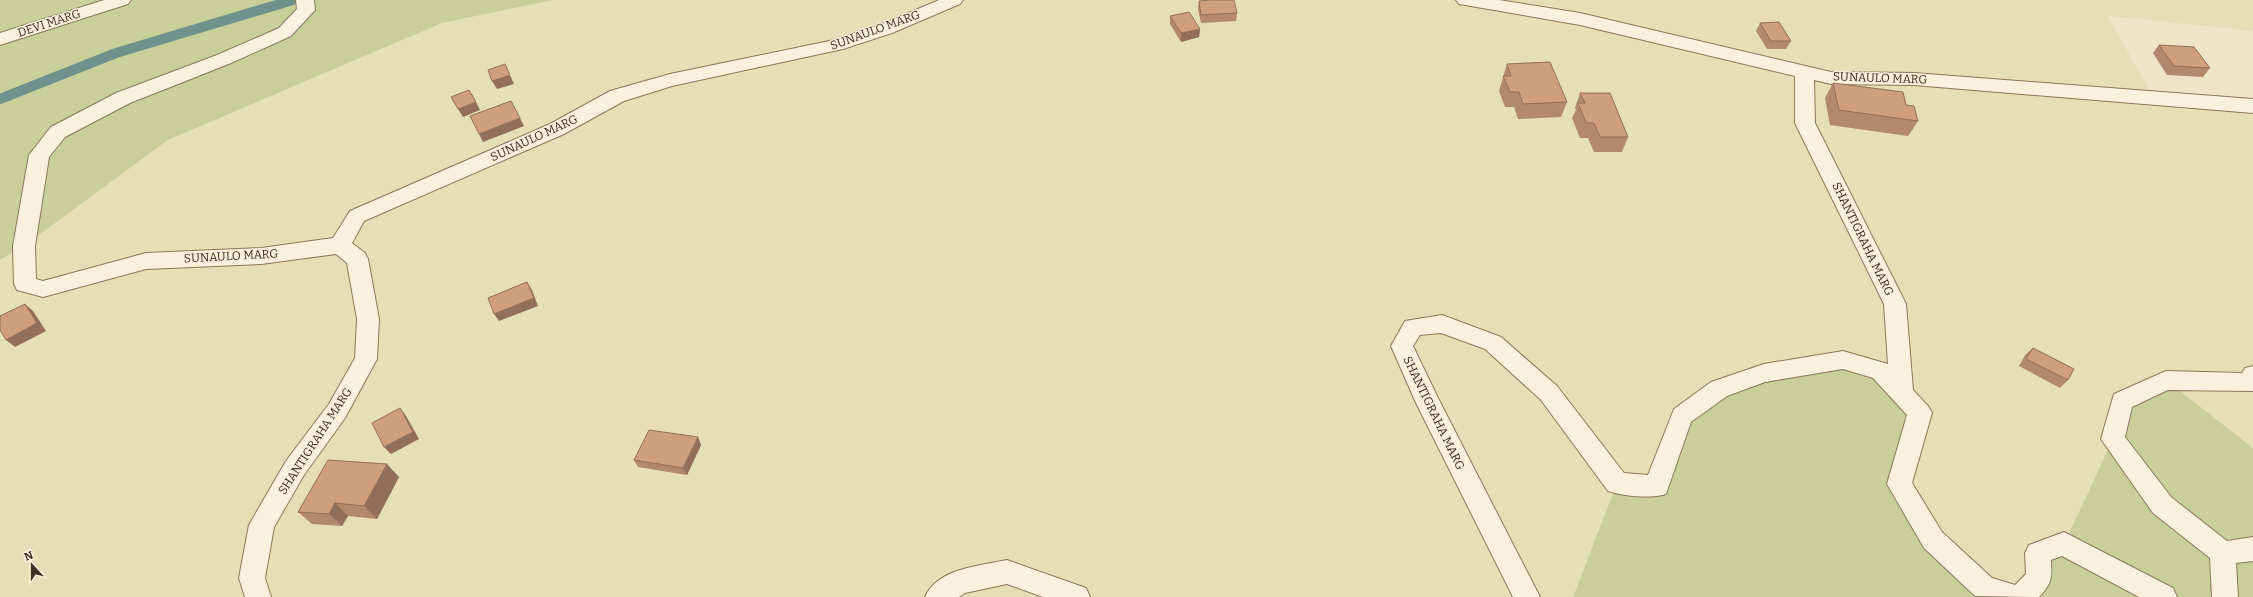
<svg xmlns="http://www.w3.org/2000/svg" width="2253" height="597" viewBox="0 0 2253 597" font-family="Bitter,serif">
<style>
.farmland{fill:#e6deb5}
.green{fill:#c9cf9b}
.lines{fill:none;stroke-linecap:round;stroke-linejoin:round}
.stream{stroke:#6f938a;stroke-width:10}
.street-casing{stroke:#8d765c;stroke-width:2}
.street{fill:#faf1dc;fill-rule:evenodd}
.wall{fill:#b2896c}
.shaded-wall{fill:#916f58}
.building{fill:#cf9f7d;stroke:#916f58}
.labels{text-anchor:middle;stroke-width:3;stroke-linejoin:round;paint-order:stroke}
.street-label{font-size:12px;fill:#3d2e20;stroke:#f7eed8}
</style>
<rect width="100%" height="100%" fill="#f0e4c8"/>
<!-- farmland -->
<path class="farmland" d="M553,0h1700v31l-145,-15 45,81 100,9v342l-87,-68 -53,59 -49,105 -42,53h-8l-357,-111 -40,-3 -44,114h-608l-7,-15 -20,15h-938v-337l24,-14 144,-106 274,-117z"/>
<!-- green -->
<path class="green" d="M0,0h553l-111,23 -274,117 -144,106 -24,14z
M1843,360l38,11 39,42 -21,71 85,103 30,10h-441l44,-114 40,3 25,-70 37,-27z
M2166,380l87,68v149h-231l17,-19 -1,-25 26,-9 49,-105 9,-38z"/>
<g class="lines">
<!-- stream -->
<path class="stream" d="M0,99l116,-46 177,-53"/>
<!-- street casing -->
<g class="street-casing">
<path id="street" d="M104,0h27l-3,4 -128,41v-12z
M296,0h18l1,10 -24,26 -60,27 -101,40 -65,34 -16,20 -14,89 1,33 7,2 103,-28 115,-5 72,-10 17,-27 200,-87 60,-33 60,-17 164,-34 46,-15 59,-25h24l-3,4 -68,29 -49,16 -171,37 -48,15 -60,33 -200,87 -12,22 13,10 3,6 11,60 -2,40 -32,59 -41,57 -30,52 -9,51 6,19h-26l-6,-19 10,-53 37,-64 43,-57 26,-46 2,-39 -10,-56 -11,-9 -75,10 -115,5 -103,28 -26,-7 -3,-6 -1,-38 16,-91 22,-28 65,-34 101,-38 62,-27 18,-19z
M1456,0h43l81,13 251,59 83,1 339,26v14l-339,-28 -83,-1 -17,-4 1,43 91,181 7,86 15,16 4,7 -20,70 30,49 50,46 23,7 11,-11 -1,-21 4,-8 35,-13 109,56 4,9h-38l-77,-41 -11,4c1,19 1,23 -12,37l-64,-1 -51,-48 -37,-64 20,-69 -34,-37 -30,-9 -78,13 -38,14 -36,26 -25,72c-16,5 -42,2 -58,-3l-67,-91 -56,-51 -44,-16 -21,2 -7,11 26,54 101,197h-27l-97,-194 -25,-57 14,-25 37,-6 59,22 56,49 67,87 24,2 26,-66 37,-27 53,-18 79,-13 45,13 -4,-60 -89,-181v-47l-215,-51 -115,-20 -6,-1z
M2253,366v25l-85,-1 -36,17 -7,30 46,60 56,44 26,-4v24l-17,2 2,34h-26l-2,-39 -57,-45 -52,-74 13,-45 52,-23 76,2 3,-5z
M1007,560l79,28 4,9h-47l-36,-13 -42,9 -6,4h-34c13,-29 54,-31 82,-37z"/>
</g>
<!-- street -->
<use href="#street" class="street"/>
</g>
<!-- wall -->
<path class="wall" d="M1199,1l38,12 -1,8 -35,2 -3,-14z
M1170,16l30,13 -1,8 -18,5 -11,-18z
M1760,23l31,18 -5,8h-19l-11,-18z
M2159,45l51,23 -7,9 -36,-2 -14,-22z
M1507,64l60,38 -6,15 -43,2 -4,-12h-9l-6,-16z
M1833,83l73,22 12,16 -10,15 -78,-11 -5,-27z
M1580,93l48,44 -6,15h-28l-6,-14h-8l-8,-20 4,-8 -1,-2z
M2033,348l35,32 -8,8 -41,-22 6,-11z
M698,437l3,8 -14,30 -49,-8 -4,-7z
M399,477l-22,42 -29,-3 -6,10 -30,-2 -14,-12z"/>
<!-- shaded-wall -->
<path class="shaded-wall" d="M1200,29l-1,8 -18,5v-9z
M505,64l9,20 -17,5 -5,-8z
M476,102l4,8 -17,7 -5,-8z
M520,118l4,8 -41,16 -4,-8z
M527,282l5,8 6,16 -39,15 -5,-7z
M25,304l8,7 13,20 -31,16 -9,-7z
M400,408l6,8 13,23 -28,15 -7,-7z
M698,437l3,8 -14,30 -4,-7z
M387,464l12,13 -22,42 -13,-13z
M335,503l13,13 -6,10 -13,-12z"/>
<!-- building -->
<path class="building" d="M1211,0h23l3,13 -36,2 -2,-14z
M1189,12l11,17 -19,4 -11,-17z
M1779,22l12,19h-20l-11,-18z
M2159,45l35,2 16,21 -36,-2z
M1550,62l17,40 -44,2 -4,-12h-9l-7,-16h8l-4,-12z
M505,64l5,11 -18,6 -4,-11z
M1833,83l70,9 3,13 8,1 4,15 -79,-11z
M469,90l7,12 -18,7 -7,-12z
M1580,93h30l18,44h-28l-6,-14h-8l-8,-20h7z
M511,101l9,17 -41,16 -9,-18z
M527,282l7,16 -40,16 -6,-16z
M25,304l12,19 -31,17 -6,-10v-14z
M2033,348l41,21 -6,11 -42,-21z
M400,408l13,24 -29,15 -12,-24z
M649,430l49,7 -15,31 -49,-8z
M328,460l59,4 -23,42 -29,-3 -6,11 -31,-2z"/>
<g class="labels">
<!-- street labels -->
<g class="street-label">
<text transform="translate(49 23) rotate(-18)" y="4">DEVI MARG</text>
<text transform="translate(875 30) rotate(-20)" y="4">SUNAULO MARG</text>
<text transform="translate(1880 78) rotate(2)" y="4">SUNAULO MARG</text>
<text transform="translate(534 138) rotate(-25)" y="4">SUNAULO MARG</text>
<text transform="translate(1863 239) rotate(64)" y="4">SHANTIGRAHA MARG</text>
<text transform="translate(231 256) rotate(-3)" y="4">SUNAULO MARG</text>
<text transform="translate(1434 413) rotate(64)" y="4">SHANTIGRAHA MARG</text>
<text transform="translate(315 441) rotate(-57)" y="4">SHANTIGRAHA MARG</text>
</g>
</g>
<!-- north arrow -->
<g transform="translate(32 565) rotate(339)" stroke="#f7eed8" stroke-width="3" paint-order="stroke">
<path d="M0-3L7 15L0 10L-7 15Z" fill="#3d2e20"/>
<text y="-6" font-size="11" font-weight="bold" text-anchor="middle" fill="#3d2e20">N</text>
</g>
</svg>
